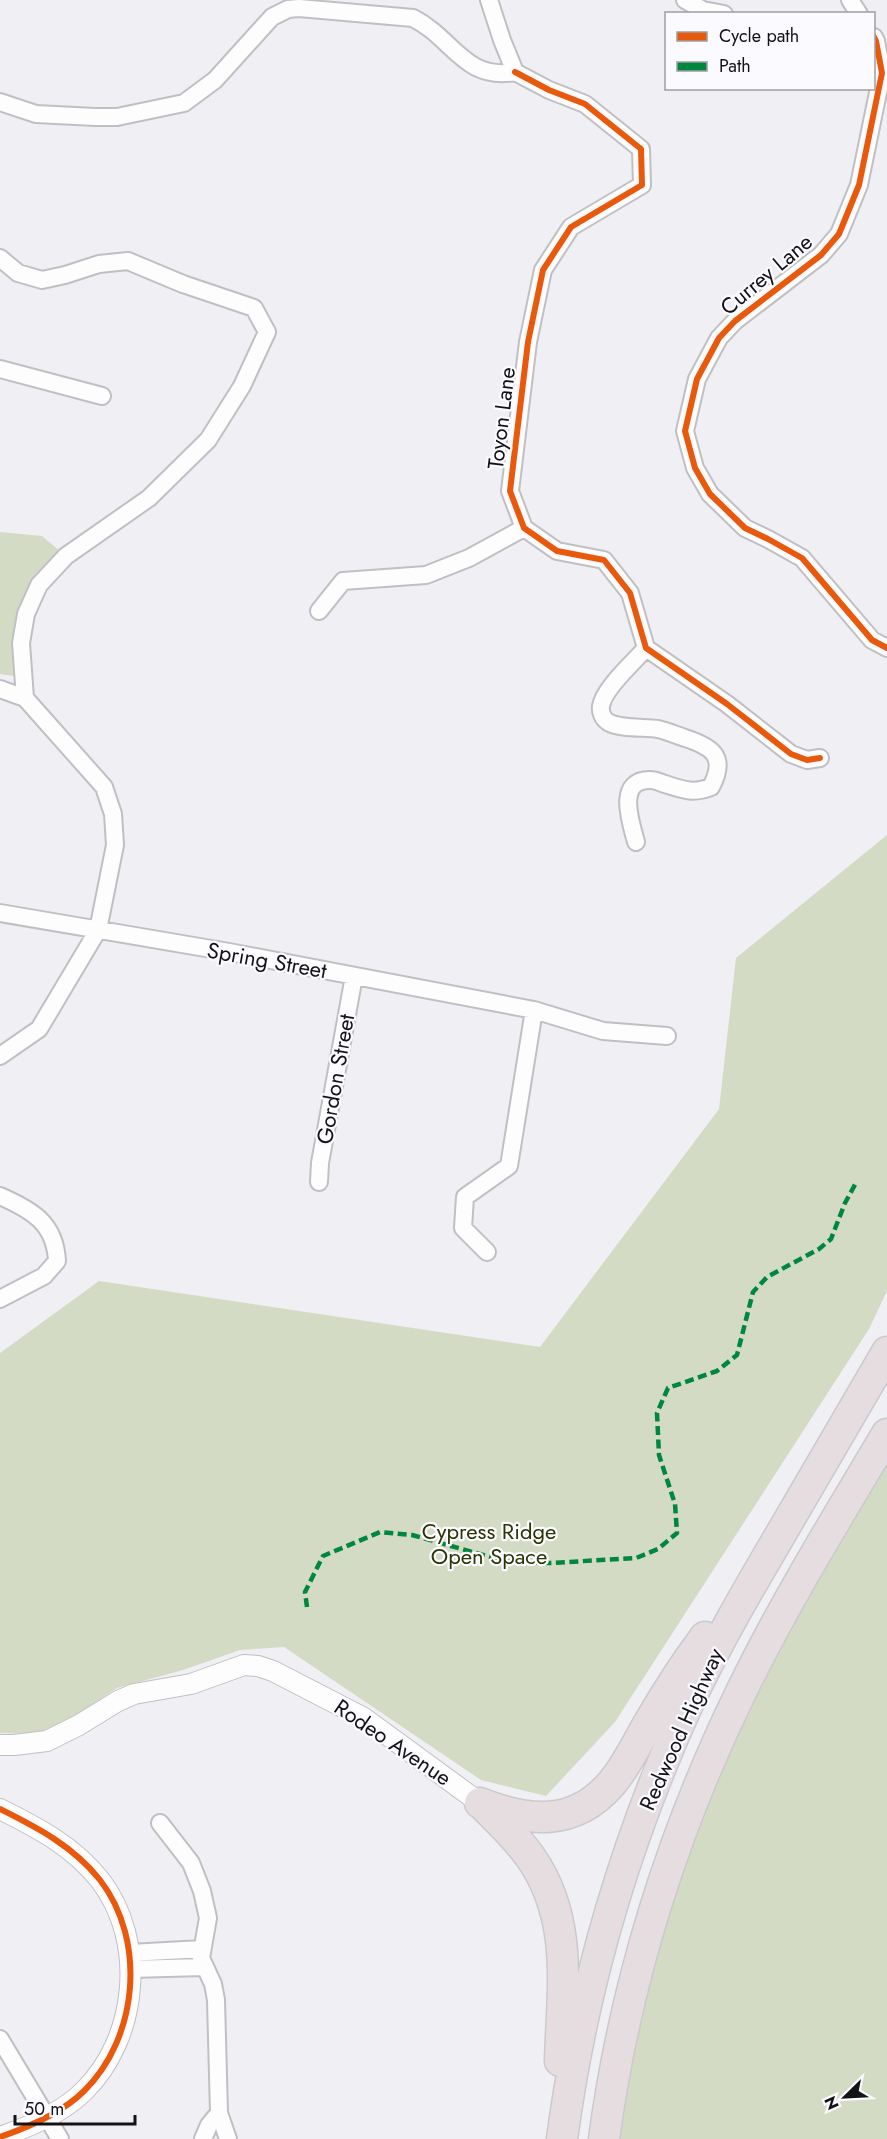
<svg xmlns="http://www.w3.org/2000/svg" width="887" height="2139" viewBox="0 0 887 2139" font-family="Jost,sans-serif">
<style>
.green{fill:#d4dbc5}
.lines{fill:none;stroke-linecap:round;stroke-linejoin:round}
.minor-casing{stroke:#c0c0c4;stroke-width:20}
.tertiary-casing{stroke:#c0c0c4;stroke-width:22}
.motorway-casing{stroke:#cacacd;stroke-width:33}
.minor{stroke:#fdfdfd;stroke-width:16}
.tertiary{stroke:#fdfdfd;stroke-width:20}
.motorway{stroke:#e6dde0;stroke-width:30}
.quiet{stroke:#00873e;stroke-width:4.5;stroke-dasharray:9 4.5;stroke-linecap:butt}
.cycleway-casing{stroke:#fafaff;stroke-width:10}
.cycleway{stroke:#e8590c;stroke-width:6}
.labels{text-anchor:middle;stroke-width:4.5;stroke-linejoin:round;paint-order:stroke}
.street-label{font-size:22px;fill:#131317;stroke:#fafaff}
.park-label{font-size:22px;fill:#2a3501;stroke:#fafaff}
</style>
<rect width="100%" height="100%" fill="#efeff4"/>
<!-- green -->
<path class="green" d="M0,532l42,4 24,20 -27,29 -17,92 -22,-3z
M887,835v456l-18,38 -254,393 -69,74 -65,-16 -197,-133 -44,3 -57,20 -66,18 -47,31 -34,15 -36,-1v-380l99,-72 441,66 179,-238 17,-151z
M887,1434v705h-283l70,-289z"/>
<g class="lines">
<!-- minor casing -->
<g class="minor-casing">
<path id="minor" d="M489,0l13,40 13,32
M685,0l18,10 21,4
M850,0l9,14
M874,37l2,4 6,32 -23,112 -20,49 -18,21 -86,66 -16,17 -22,41 -12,52 10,37 15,26 35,34 23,11 34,19 70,82 15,8
M515,72l34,18 36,14 56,45 1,36 -71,42 -28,43 -15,72 -18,149 14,37 33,23 47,9 26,33 16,55 81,56 64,50 16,6 13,-2
M0,102l36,12 59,3h22l67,-14 31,-23 57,-63 16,-8 11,-1 114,10c40,20 51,63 102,54
M0,258l18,15 24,7 23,-5 34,-11 29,-3 55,23 71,24 13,24 -25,54 -34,54 -59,58 -83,58 -27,29 -13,29 -5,29 4,55
M0,369l102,27
M319,611l24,-30 83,-6 43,-17 55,-30
M0,689l25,9 79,89 9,27 2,31 -17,85 -59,99 -39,27
M636,842c-5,-19 -21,-63 15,-62 5,0 10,3 14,4 19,6 28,10 46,3 16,-30 2,-40 -26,-49 -9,-3 -18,-7 -27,-9 -13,-2 -39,0 -50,-7 -5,-3 -8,-10 -7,-16 3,-18 33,-44 45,-58
M0,913l229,39 305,58 69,21 64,5
M319,1182l1,-19 34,-187
M0,1196c32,14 55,27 57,65l-13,15 -44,23
M487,1252l-24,-24 2,-31 44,-31 25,-156
M160,1823l31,40 11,28 6,27 -7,40 12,26 3,16 3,113
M130,1953l72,-4
M131,1969l73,-2
M0,2039l60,100
M203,2139l6,-14 10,-12 9,26"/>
</g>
<!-- tertiary casing -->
<g class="tertiary-casing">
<path id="tertiary" d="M0,1745h14l33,-4 32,-16 39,-24 16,-7 57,-10 53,-19 14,1 15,5 91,47 116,85
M0,1809c38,19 73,37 100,71 47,61 38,158 -16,211 -22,22 -55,36 -84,46"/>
</g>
<!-- motorway casing -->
<g class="motorway-casing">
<path id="motorway" d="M480,1803c48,19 94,24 131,-19 15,-17 25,-39 36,-58 18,-31 37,-61 58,-89
M485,1807c16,16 33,32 46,51 43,62 31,132 29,203
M562,2139c20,-150 63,-297 126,-435 29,-62 64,-121 98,-179 34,-58 67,-115 101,-173
M604,2139c21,-156 69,-308 138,-449 43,-88 95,-172 145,-256"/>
</g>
<!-- minor -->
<use href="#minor" class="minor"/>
<!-- tertiary -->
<use href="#tertiary" class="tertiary"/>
<!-- motorway -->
<use href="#motorway" class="motorway"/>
<!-- quiet -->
<path class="quiet" d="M307,1607l-2,-15 18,-36 57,-24 32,3 96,27 43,1 85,-5 22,-9 19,-16 -2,-29 -16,-49 -2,-42 11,-25 49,-17 20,-16 16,-63 14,-15 52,-28 12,-10 14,-36 12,-22"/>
<!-- cycleway casing -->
<g class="cycleway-casing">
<path id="cycleway" d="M874,37l2,4 6,32 -23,112 -20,49 -18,21 -86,66 -16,17 -22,41 -12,52 10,37 15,26 35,34 23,11 34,19 70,82 15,8
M515,72l34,18 36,14 56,45 1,36 -71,42 -28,43 -15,72 -18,149 14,37 33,23 47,9 26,33 16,55 81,56 64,50 16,6 13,-2
M0,1809c38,19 73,37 100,71 47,61 38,158 -16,211 -22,22 -55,36 -84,46"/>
</g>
<!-- cycleway -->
<use href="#cycleway" class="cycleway"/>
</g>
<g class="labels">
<!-- street labels -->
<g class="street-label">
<text transform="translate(766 274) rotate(-40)" y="8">Currey Lane</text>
<text transform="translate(501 418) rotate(-83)" y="8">Toyon Lane</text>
<text transform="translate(267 960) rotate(10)" y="8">Spring Street</text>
<text transform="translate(335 1079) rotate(-80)" y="8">Gordon Street</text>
<text transform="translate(681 1729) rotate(-66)" y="8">Redwood Highway</text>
<text transform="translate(393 1742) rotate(34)" y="8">Rodeo Avenue</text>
</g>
<!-- park labels -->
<g class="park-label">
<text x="489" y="1539">Cypress Ridge<tspan x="489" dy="25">Open Space</tspan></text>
</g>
</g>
<!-- legend -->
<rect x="665" y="12" width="210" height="78" fill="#fafaff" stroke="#9e9ea2" stroke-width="1.5"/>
<rect x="677" y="32" width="30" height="9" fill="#e8590c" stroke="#9e9ea2" stroke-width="1.5"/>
<text x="719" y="42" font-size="18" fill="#131317">Cycle path</text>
<rect x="677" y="62" width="30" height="9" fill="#00873e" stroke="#9e9ea2" stroke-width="1.5"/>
<text x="719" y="72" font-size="18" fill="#131317">Path</text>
<!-- north arrow -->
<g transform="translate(845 2097) rotate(246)" stroke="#fafaff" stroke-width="4.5" paint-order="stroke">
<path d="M0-4.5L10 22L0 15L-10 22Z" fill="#131317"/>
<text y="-9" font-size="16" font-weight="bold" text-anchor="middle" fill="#131317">N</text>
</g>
<!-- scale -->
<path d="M15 2115v9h120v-9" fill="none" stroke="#131317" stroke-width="3"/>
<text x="24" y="2115" font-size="18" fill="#131317" stroke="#fafaff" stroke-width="4.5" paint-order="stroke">50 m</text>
</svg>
